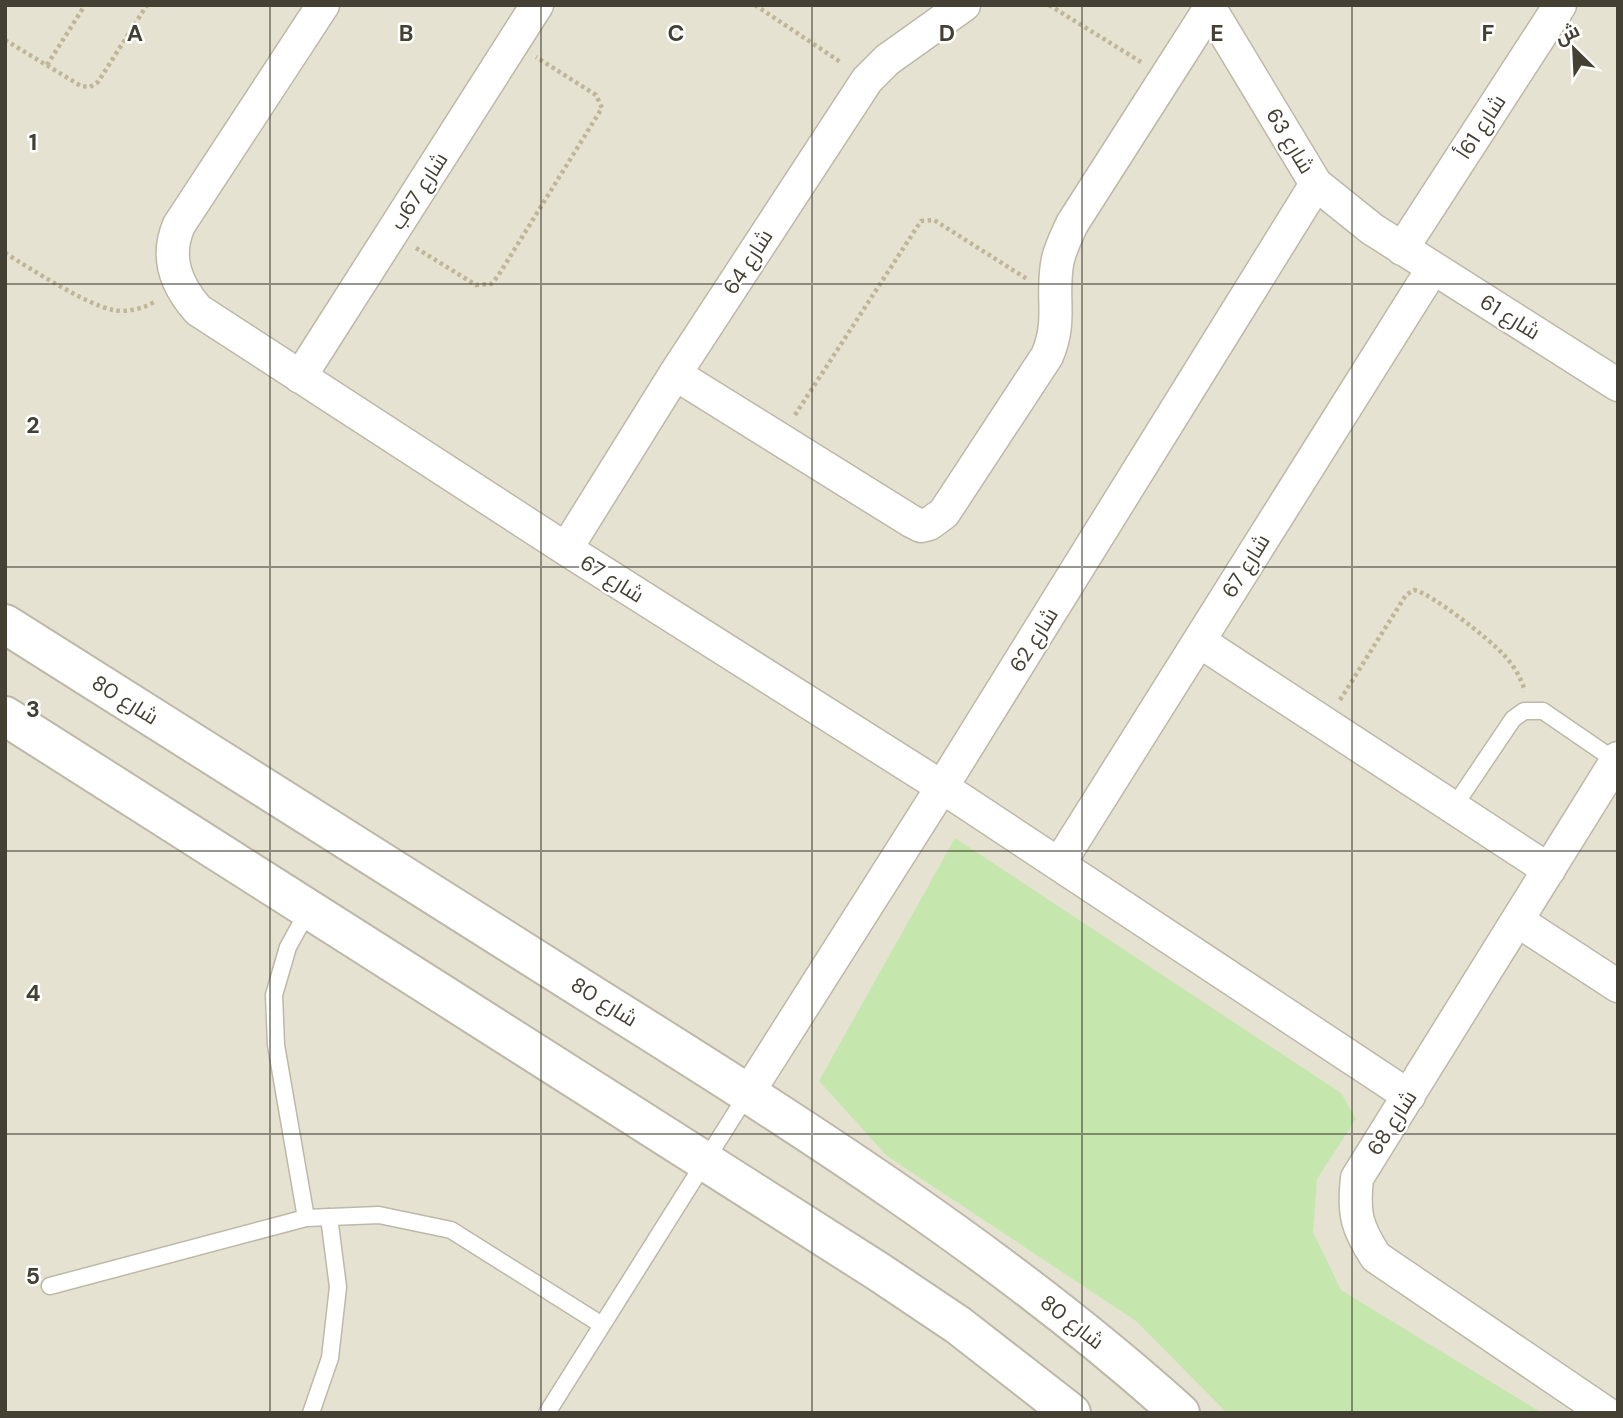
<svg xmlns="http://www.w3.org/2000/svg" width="1623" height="1418" viewBox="0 0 1623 1418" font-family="'DM Sans',Cairo,sans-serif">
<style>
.residential{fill:#e6e2d2}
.green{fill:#c5e7ad}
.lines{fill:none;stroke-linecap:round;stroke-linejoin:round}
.service-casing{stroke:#bdb8a7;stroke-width:19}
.minor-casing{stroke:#bdb8a7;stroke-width:35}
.tertiary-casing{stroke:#bdb8a7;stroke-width:42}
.path{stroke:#bfb698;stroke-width:4.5;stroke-dasharray:3.5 3.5;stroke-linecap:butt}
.service{stroke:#fff;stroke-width:16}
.minor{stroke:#fff;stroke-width:32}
.tertiary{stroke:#fff;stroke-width:38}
.grid{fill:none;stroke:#444034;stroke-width:2;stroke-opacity:0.55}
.labels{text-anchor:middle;stroke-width:5;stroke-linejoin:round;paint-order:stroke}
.street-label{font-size:21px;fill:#444034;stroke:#fff}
.grid-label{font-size:23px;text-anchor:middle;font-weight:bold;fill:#444034;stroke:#fff;stroke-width:5;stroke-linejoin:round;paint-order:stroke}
</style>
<rect width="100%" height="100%" fill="#f2f0e4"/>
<!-- residential -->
<path class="residential" d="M5,5h1613v1408h-1613z"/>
<!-- green -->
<path class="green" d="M955,838l386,255 15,26 -39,60 -4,53 28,58 201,123h-315l-91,-92 -249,-165 -68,-75z"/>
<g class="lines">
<!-- service casing -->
<g class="service-casing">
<path id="service" d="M1453,808l60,-89 11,-8h19l73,50
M306,1218l-30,-173 -2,-50 14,-48 21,-38
M50,1286l256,-68 73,-3 72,15 151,95
M311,1413l19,-55 8,-71 -9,-70
M547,1413l201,-320"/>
</g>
<!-- minor casing -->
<g class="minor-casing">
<path id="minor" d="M323,5l-144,220c-14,32 -3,60 19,85l368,239 376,238 467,309
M1208,5l108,179 56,45 246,156
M1402,249l158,-244
M675,374l236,147 10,5 8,-2 15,-11 103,-157c16,-37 3,-60 11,-97 3,-12 9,-24 14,-35l138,-216
M300,377l237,-372
M566,549l109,-175 192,-294 20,-20 77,-55
M1199,641l350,229
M1059,864l374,-596
M1518,921l100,65
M748,1093l194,-306 374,-603
M1606,1413l-230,-156c-19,-29 -23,-43 -19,-79l261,-420"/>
</g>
<!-- tertiary casing -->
<g class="tertiary-casing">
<path id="tertiary" d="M5,624c195,123 390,246 584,369 204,128 411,258 591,420
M5,716l874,556 79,53 113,88"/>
</g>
<!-- path -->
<path class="path" d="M755,5l87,58
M1049,5l92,57
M5,40l76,46 9,1 8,-5 49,-77
M47,65l38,-60
M416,248l60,37 15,-1 7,-8 104,-168 -6,-13 -60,-38
M5,253c26,16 80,51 108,57 14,3 32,-2 43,-9
M795,415l126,-194 13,-1 93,59
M1340,700l66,-105 8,-5c17,3 75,49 89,64 10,10 18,24 22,37"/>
<!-- service -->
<use href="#service" class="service"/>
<!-- minor -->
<use href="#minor" class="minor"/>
<!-- tertiary -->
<use href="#tertiary" class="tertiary"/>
</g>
<!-- grid -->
<path class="grid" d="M270,5v1408M541,5v1408M812,5v1408M1082,5v1408M1352,5v1408M5,284h1613M5,567h1613M5,851h1613M5,1134h1613"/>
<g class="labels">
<!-- street labels -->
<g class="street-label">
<text transform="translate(1481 127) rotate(-57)" y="7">شارع 61أ</text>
<text transform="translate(1290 141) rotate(59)" y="7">شارع 63</text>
<text transform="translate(419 191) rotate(-57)" y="7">شارع 67ب</text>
<text transform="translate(748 262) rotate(-57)" y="7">شارع 64</text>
<text transform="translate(1510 317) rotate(32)" y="7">شارع 61</text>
<text transform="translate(1246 566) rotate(-58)" y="7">شارع 67</text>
<text transform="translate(612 579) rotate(32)" y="7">شارع 67</text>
<text transform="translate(1034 640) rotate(-58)" y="7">شارع 62</text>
<text transform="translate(125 700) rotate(32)" y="7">شارع 80</text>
<text transform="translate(604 1002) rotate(32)" y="7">شارع 80</text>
<text transform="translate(1392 1123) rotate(-57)" y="7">شارع 68</text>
<text transform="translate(1072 1322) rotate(38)" y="7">شارع 80</text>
</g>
</g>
<g class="grid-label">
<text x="135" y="41">A</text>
<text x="406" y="41">B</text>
<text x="676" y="41">C</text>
<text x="947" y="41">D</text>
<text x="1217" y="41">E</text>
<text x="1488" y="41">F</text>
<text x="33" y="150">1</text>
<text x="33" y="433">2</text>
<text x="33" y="717">3</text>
<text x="33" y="1001">4</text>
<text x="33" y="1284">5</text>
</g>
<!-- border -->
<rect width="1623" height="1418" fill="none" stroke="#444034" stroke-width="14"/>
<!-- north arrow -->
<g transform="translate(1574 49) rotate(336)" stroke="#ffffff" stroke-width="5" paint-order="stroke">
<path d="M0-5L12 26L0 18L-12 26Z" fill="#444034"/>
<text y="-10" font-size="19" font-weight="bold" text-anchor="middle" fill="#444034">ش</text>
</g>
</svg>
